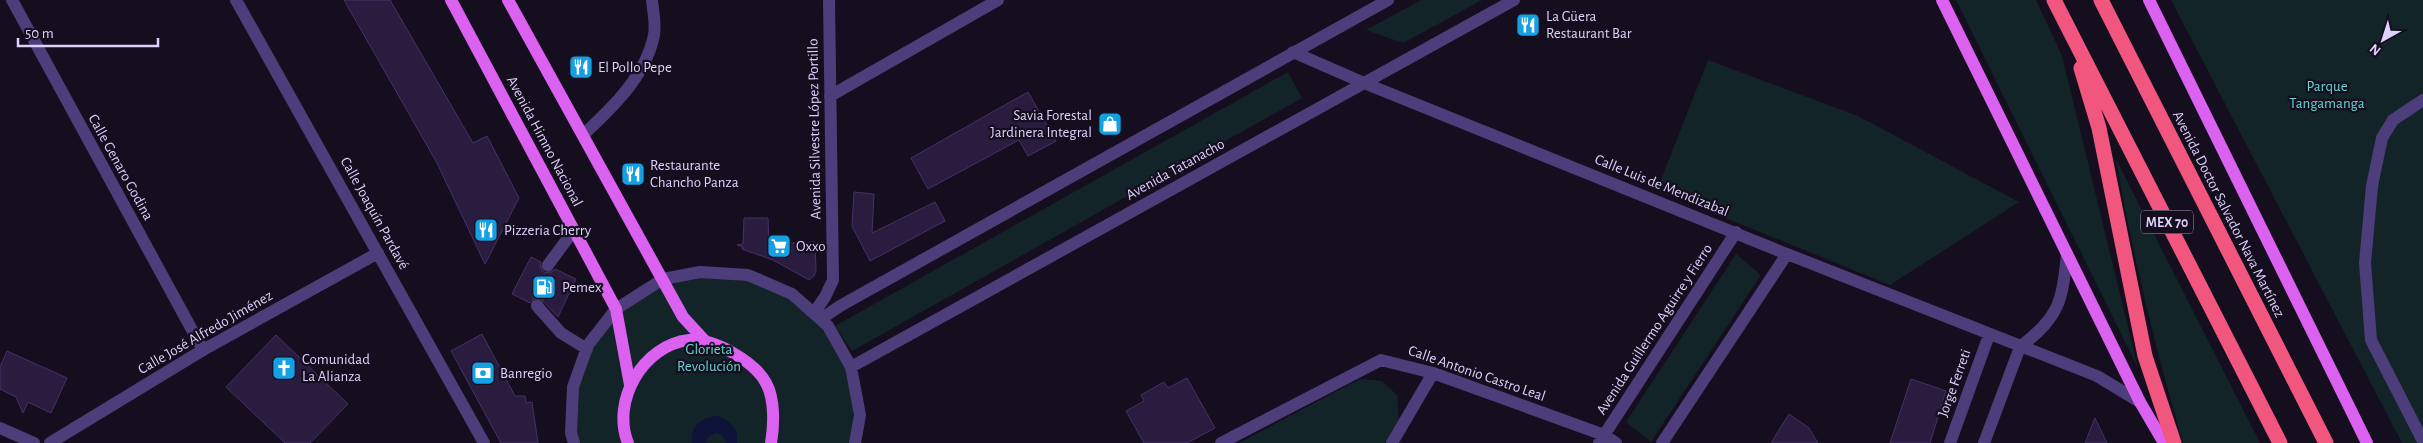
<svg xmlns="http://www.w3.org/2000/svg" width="2423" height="443" viewBox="0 0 2423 443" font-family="'Alegreya Sans',sans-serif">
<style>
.green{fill:#122428}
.water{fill:#0d1339}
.building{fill:#2a1c3e;stroke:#473068}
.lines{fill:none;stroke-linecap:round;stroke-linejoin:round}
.minor-tunnel{stroke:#332b40;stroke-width:12;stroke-dasharray:12 6;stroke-linecap:butt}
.minor{stroke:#4d3d7a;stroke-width:12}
.major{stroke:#db61f1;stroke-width:12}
.highway{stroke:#f0567e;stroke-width:15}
.labels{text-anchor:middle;stroke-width:4.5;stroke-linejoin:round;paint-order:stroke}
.shield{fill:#150e1f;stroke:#a296b9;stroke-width:1}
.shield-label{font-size:14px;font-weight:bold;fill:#ded0fb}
.poi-label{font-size:15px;fill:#ded0fb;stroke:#150e1f;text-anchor:start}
.park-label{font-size:15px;fill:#63d4d1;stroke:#150e1f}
.street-label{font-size:15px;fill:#ded0fb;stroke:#150e1f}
</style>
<rect width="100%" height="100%" fill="#150e1f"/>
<!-- green -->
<path class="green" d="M1421,0h61l-79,43 -37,-13z
M1956,0h80l26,56 76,312z
M2171,0h252v443h-21z
M1708,60l150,56 161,86 -129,83 -233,-95z
M1288,72l14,26 -450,253 -17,-25z
M2116,159l144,284h-77c-27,-94 -51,-188 -67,-284z
M1736,254l25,21 -110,167 -25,-20z
M748,275l44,19 29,25 30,48 4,76h-281l-1,-56 15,-42 29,-35 45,-30z
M1360,379l22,2 15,14 2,25 -14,23h-146z"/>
<!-- water -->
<path class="water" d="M717,416c14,4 22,13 20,27h-11l-3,-7 -6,-3 -9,4 -2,6h-14c-2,-17 10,-26 25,-27z"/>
<!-- building -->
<path class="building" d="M344,0h46l83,143 14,-7 32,62 -34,66 -48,-101z
M1028,92l28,49 -28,15 -9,-16 -91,49 -17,-31z
M854,192l20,2 -2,39 63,-31 10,19 -75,40 -18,-35z
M744,218h24l1,26 46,-2 1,29 -2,5 -5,4 -36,-20 -31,-11 1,-2 -6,-2 6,-1z
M531,257l10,5 -1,6 4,4 7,1 4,-4 21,10 -18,38 -18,-19h-5l-5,5 -18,-9z
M482,334l33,62h10l1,7 6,-1 6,41h-37l-50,-92z
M276,335l72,69 -38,39h-25l-59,-56z
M7,351l60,27 -16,35 -23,-11 -5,11 -7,-16 -16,-8v-22z
M1187,378l28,50 -28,15h-43l-18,-32 18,-10 -3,-6 23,-13 4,6z
M1911,379l35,12 -16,52h-40z
M1789,414l20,14 9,15h-47z
M2095,418l12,25h-22z"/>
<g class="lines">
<!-- minor-tunnel -->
<path class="minor-tunnel" d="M537,306l3,-21 8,-20"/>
<!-- minor -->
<path class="minor" d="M12,0l191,350
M236,0l248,443
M1293,52l71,31 423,171 310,122 43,26
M830,96l168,-96
M2423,100l-30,20 -11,18 -10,48 -7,77 6,77 52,101
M583,135c29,-27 63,-59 71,-100 2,-11 -1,-24 -2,-35
M548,265l26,-35
M537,306l24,27 26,16
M814,313l11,-16 8,-17 -4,-280
M821,319l19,-13 548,-306
M2020,347c40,-31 42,-45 47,-93
M851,367l663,-367
M0,428l34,15
M50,443l153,-93 175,-97
M574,443l-3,-10 2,-46 15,-42 28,-36 47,-30 37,-7 48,3 44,19 36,32 23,41 9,48 -5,28
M1221,443l160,-83 52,13 171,62 12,8
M1392,443l41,-70
M1599,443l137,-211
M1662,443l125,-189
M1950,443l39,-108
M1984,443l36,-96"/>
<!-- major -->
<path class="major" d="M451,0l165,309 14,76
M508,0l175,317 23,25
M1942,0l198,402 24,41
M2149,0l218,443
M628,443c-17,-42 15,-98 61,-103 25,-2 66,22 77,43 9,16 8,43 5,60"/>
<!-- highway -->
<path class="highway" d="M2054,0l226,443
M2101,0l225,443
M2081,68l18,60 46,228 29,87"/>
</g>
<!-- icons -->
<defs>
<g id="restaurant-square" transform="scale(1.25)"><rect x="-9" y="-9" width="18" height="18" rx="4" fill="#14a1e3" stroke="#150e1f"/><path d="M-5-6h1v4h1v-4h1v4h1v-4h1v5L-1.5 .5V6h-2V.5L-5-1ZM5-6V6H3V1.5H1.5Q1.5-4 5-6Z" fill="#fff"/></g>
<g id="shop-square" transform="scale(1.25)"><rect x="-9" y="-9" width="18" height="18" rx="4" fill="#14a1e3" stroke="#150e1f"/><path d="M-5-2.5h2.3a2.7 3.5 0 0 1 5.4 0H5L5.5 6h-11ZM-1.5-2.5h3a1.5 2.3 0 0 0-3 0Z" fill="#fff"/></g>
<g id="supermarket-square" transform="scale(1.25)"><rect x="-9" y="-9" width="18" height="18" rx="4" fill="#14a1e3" stroke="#150e1f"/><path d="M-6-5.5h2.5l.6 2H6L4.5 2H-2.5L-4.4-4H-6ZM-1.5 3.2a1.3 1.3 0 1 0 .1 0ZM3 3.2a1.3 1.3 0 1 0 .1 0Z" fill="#fff"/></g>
<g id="fuel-square" transform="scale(1.25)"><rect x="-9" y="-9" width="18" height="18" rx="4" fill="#14a1e3" stroke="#150e1f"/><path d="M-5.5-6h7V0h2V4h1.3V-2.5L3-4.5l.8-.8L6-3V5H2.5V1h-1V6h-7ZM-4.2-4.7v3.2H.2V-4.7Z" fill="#fff"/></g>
<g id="church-square" transform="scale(1.25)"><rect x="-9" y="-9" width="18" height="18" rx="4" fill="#14a1e3" stroke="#150e1f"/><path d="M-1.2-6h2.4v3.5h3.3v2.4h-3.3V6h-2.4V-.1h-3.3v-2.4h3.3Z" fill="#fff"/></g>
<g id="bank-square" transform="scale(1.25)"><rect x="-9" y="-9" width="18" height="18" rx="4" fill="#14a1e3" stroke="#150e1f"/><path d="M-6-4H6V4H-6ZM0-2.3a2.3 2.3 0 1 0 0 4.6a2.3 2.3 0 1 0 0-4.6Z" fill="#fff"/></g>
</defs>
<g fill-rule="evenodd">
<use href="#restaurant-square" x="1528" y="25"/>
<use href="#restaurant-square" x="581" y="67"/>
<use href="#shop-square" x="1110" y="124"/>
<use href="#restaurant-square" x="633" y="174"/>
<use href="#restaurant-square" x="486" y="230"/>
<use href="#supermarket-square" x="779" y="246"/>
<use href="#fuel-square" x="544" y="287"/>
<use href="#church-square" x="284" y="368"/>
<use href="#bank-square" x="483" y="373"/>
</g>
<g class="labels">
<!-- shield labels -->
<rect class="shield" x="2141" y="210.5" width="52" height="23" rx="4"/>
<g class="shield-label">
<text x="2167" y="227">MEX 70</text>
</g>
<!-- poi labels -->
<g class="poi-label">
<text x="1546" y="21">La Güera<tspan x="1546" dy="17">Restaurant Bar</tspan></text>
<text x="598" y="72">El Pollo Pepe</text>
<text x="1092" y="120" text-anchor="end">Savia Forestal<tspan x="1092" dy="17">Jardinera Integral</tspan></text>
<text x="650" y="170">Restaurante<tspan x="650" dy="17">Chancho Panza</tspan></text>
<text x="504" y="235">Pizzeria Cherry</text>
<text x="796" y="251">Oxxo</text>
<text x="562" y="292">Pemex</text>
<text x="302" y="364">Comunidad<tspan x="302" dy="17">La Alianza</tspan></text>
<text x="500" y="378">Banregio</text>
</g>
<!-- park labels -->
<g class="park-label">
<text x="2327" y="91">Parque<tspan x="2327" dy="17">Tangamanga</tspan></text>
<text x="709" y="354">Glorieta<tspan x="709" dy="17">Revolución</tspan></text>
</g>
<!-- street labels -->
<g class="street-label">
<text transform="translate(814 129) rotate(-91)" y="5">Avenida Silvestre López Portillo</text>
<text transform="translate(545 141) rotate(62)" y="5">Avenida Himno Nacional</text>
<text transform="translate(121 167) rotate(61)" y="5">Calle Genaro Godina</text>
<text transform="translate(1175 169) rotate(-29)" y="5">Avenida Tatanacho</text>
<text transform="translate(1662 185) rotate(22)" y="5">Calle Luis de Mendizabal</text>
<text transform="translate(375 213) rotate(61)" y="5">Calle Joaquín Pardavé</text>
<text transform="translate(2229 214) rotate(63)" y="5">Avenida Doctor Salvador Nava Martínez</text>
<text transform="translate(1654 329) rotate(-57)" y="5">Avenida Guillermo Aguirre y Fierro</text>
<text transform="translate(205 332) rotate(-30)" y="5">Calle José Alfredo Jiménez</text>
<text transform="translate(1477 373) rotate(19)" y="5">Calle Antonio Castro Leal</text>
<text transform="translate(1954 383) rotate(-70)" y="5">Jorge Ferreti</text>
</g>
</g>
<!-- north arrow -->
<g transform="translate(2383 40) rotate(219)" stroke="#150e1f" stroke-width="4" paint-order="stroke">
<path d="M0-4L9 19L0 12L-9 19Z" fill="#ded0fb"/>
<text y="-8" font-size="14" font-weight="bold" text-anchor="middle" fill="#ded0fb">N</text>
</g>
<!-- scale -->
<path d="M18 38v8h140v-8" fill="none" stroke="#ded0fb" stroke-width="2.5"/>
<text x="25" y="38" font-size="15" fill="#ded0fb" stroke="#150e1f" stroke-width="4" paint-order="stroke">50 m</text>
</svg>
